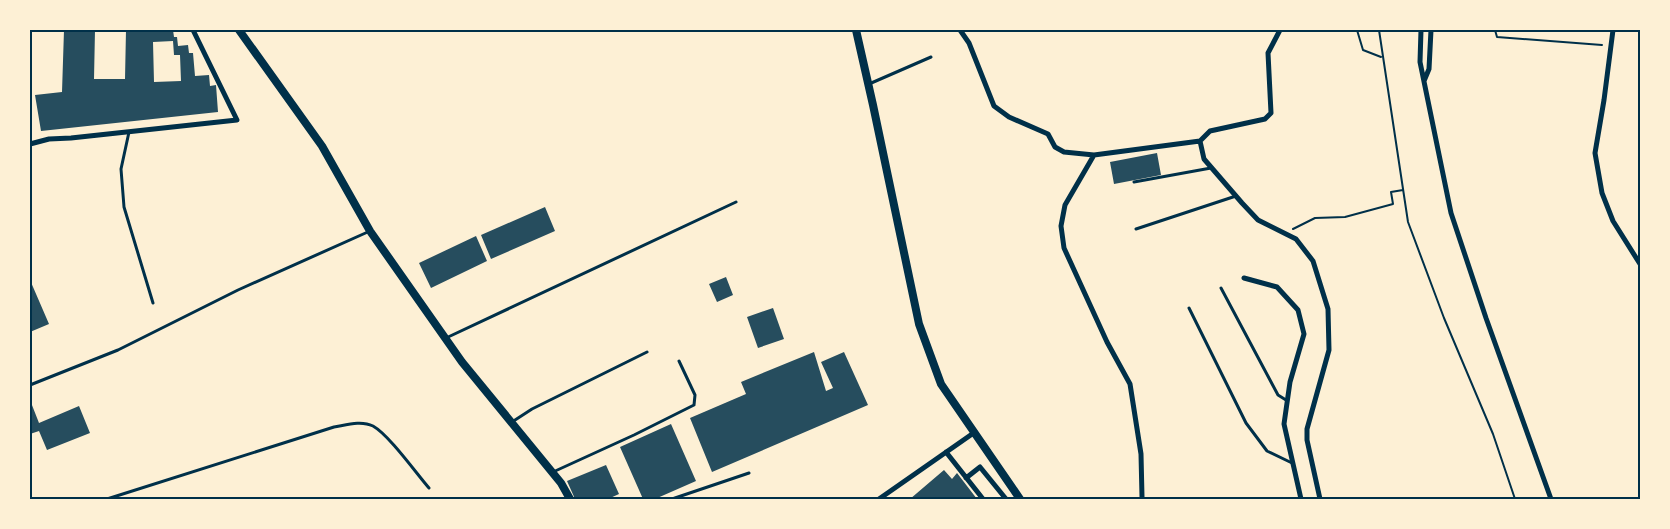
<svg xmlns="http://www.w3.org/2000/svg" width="1670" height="529" viewBox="0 0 1670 529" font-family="'PT Sans',sans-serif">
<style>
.building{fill:#264d5e;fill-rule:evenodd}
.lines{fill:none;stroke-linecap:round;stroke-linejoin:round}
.path{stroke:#003049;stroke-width:2}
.service{stroke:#003049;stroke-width:3}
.minor{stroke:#003049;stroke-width:5}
.tertiary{stroke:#003049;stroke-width:8}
.neatline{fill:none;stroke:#003049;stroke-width:2}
</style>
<rect width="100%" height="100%" fill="#fdf0d5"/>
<!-- building -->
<path class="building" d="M64,30h31l-1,49h31l1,-49h47l1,7h3l1,9 10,-1 1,8h4l2,23 14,-1 1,11 6,-1 2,27 -177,19 -6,-36 27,-3zM173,41l1,14h6l1,26 -27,1 -1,-40z
M1157,153l4,22 -47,9 -4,-22z
M545,207l10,24 -64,28 -10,-24z
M476,236l11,25 -56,27 -12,-25z
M726,277l7,18 -16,7 -8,-18z
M30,280l19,44 -19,8z
M773,308l11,31 -26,9 -11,-31z
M814,352l12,39 7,-3 -12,-26 23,-10 24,53 -156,67 -22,-54 56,-24 -5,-12z
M30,400l9,23 40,-17 11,27 -43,17 -8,-19 -9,3z
M671,424l25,57 -41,18h-12l-23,-52z
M606,465l13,29 -11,5h-33l-8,-18z
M944,470l8,9 5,-6 20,26h-67z"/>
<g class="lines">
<!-- path -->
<path class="path" d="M1357,30l6,20 18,7
M1379,30l29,192 36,96 49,116 22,65
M1495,30l2,7 105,8
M1293,229l22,-11 30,-1 48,-13 -2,-12 12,-2"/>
<!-- service -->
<path class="service" d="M869,84l62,-27
M129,132l-8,37 3,38 29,96
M1134,182l77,-14
M1136,229l100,-33
M1221,288l57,107 8,5
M1189,308l57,115 21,28 25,12
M446,338l290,-136
M30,385l88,-35 120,-60 132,-59
M512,422l20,-13 115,-57
M553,472l81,-37 60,-30 1,-10 -16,-34
M107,499l227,-72c12,-2 27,-7 39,-1 16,9 43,47 56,62
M672,499l77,-26"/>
<!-- minor -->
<path class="minor" d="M960,30l9,13 25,63 15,11 39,17 7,13 9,5 30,3
M1421,30l-1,32 31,151 35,105 65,181
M1613,30l-9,70 -9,53 7,40 11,28 27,43
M1424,81l5,-12 2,-39
M1200,141l4,18 38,44 16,17 38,19 17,22 15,48 1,41 -22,79v11l13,59
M1200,141l10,-10 55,-12 6,-6 -3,-60 12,-23
M30,144l19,-5 22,-1 166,-18 -44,-90
M1244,278l33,9 21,23 6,24 -14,48 -6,42 17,75
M946,452l37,47
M966,478l14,-11 26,32
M1142,497l-1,-43 -11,-70 -23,-42 -43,-94 -3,-22 4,-21 29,-50 106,-14
M879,499l96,-67"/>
<!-- tertiary -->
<path class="tertiary" d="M239,30l83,116 48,85 92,131 99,121 9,16
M856,30l17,75 46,219 22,60 79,115"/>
</g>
<!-- border -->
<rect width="1670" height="529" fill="none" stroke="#fdf0d5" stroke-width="62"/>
<rect x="31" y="31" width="1608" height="467" class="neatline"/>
</svg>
